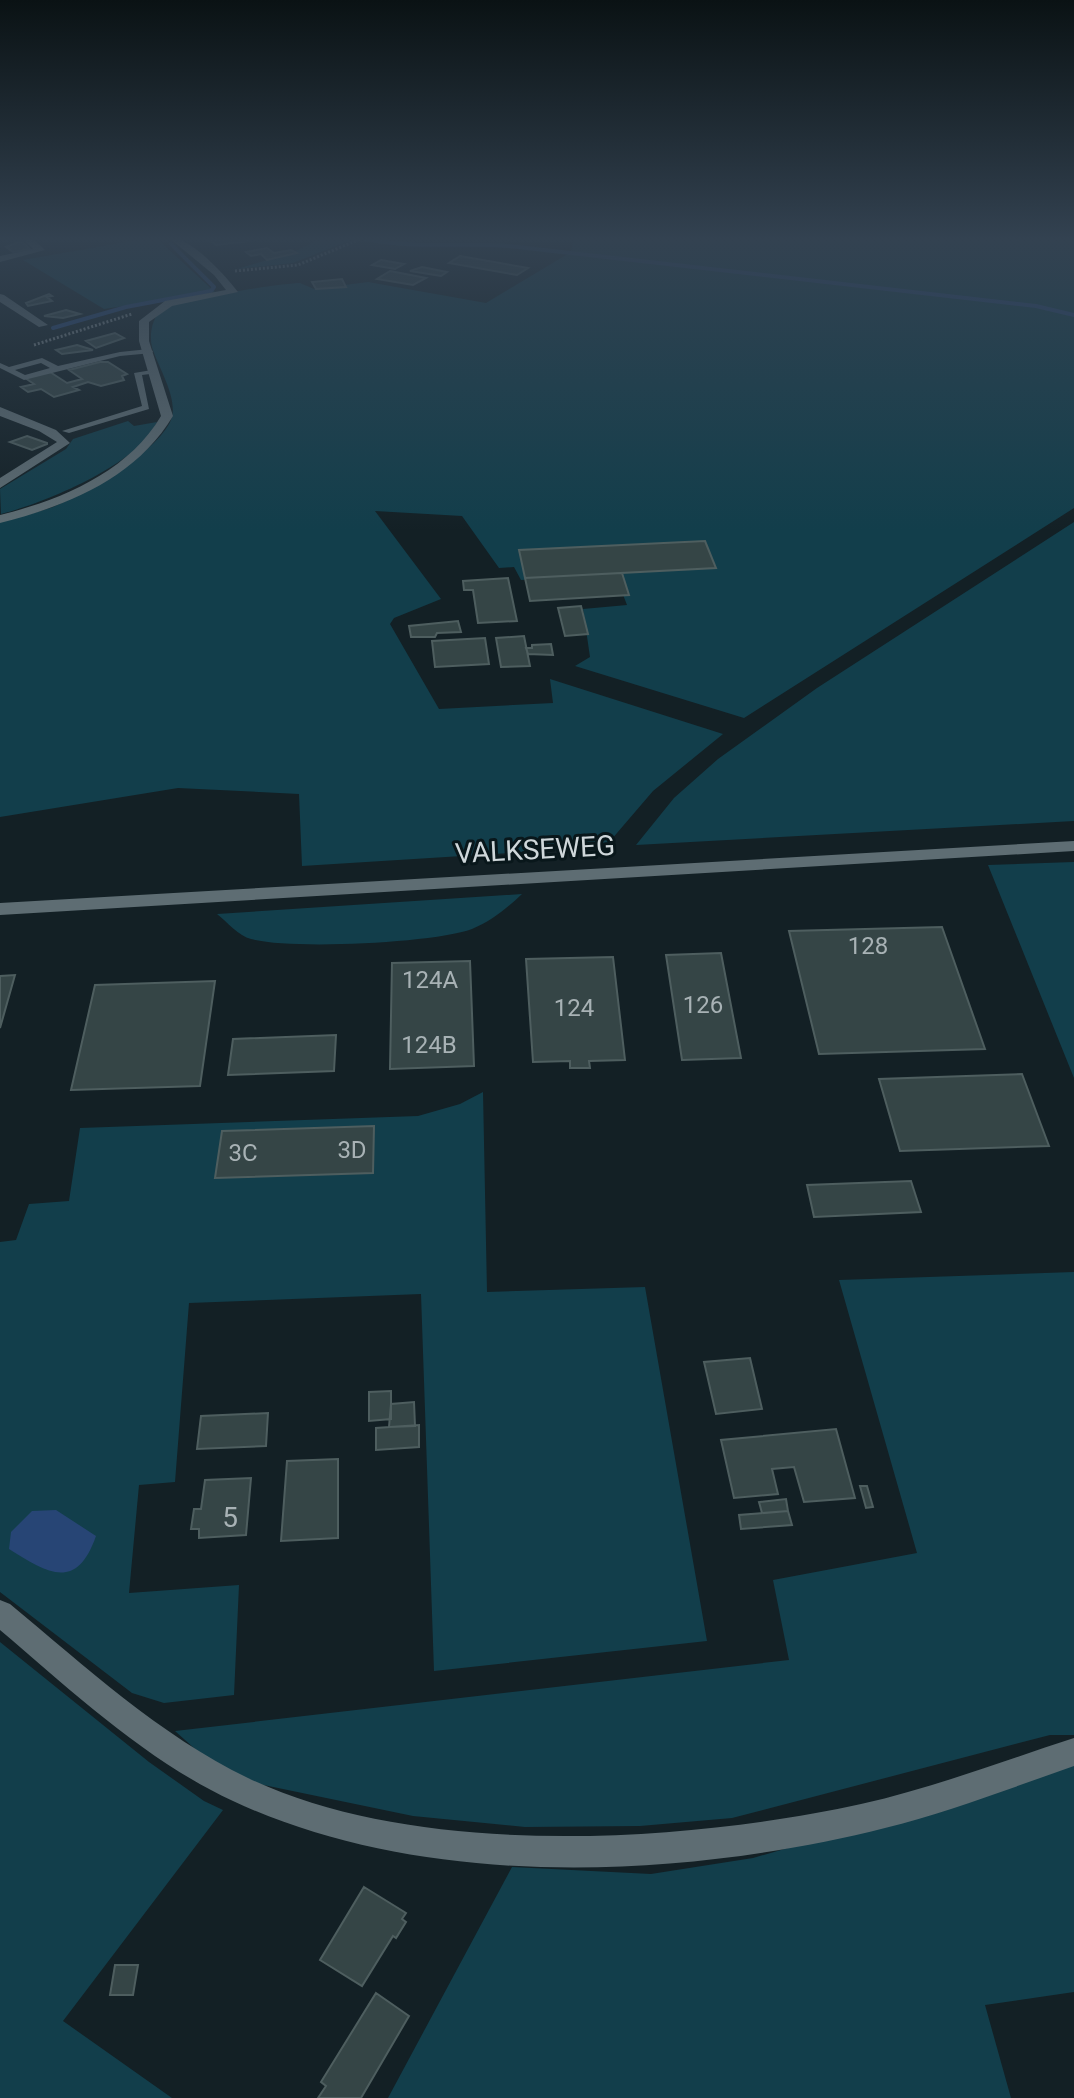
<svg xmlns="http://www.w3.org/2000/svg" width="1074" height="2098" viewBox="0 0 1074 2098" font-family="Roboto,sans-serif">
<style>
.green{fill:#123e4b}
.water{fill:#274575}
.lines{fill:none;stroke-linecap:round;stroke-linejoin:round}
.stream{stroke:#274575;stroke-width:4}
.building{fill:#354546;stroke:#4e5e5f;stroke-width:2}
.path{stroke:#778185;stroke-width:3;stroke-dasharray:2 2;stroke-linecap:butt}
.lane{fill:#5e6d73;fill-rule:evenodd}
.street{fill:#5e6d73;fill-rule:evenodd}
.secondary{fill:#5e6d73;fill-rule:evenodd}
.labels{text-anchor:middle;stroke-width:6;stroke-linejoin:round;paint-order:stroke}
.number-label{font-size:24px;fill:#a8b2b5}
.street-label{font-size:28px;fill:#cfd7da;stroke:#09171b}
.near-number-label{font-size:28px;fill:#a8b2b5}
</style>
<rect width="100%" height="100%" fill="#132025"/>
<!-- green -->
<path class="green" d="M155,237l60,55 -111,17 -81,-49z
M325,237l31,1 -63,25 -56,6 54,-16z
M574,237h500v271l-330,210 -169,-52 15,-9 -7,-48 44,-4 -12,-31 -94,6 -7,-13 -15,1 -37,-52 -87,-5 66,88 -47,19 -4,6 49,85 114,-6 -3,-24 173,55 -70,57 -48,56 -303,19 -3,-72 -121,-6 -178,29v-296c18,-4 36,-8 53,-14 30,-12 110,-58 119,-90 5,-21 -14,-50 -20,-70 -3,-12 0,-31 11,-38 14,-9 118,-26 137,-26l14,6 54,-7 118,21 85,-51z
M128,421l6,5 23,-4c-17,42 -115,82 -156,92l-1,-25 66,-40 7,-10z
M1074,522v299l-438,24 38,-47 44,-39 99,-71z
M1074,862v216l-86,-213z
M522,894c-15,14 -30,27 -50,35 -37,14 -182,21 -221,10 -12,-3 -24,-17 -34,-25z
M483,1092l4,200 158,-5 62,354 -273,30 -13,-377 -232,9 -14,179 -36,3 -10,108 110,-8 -5,110 -70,8 -32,-10 -132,-101v-350l16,-2 13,-36 40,-3 11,-73 338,-12 42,-12z
M1074,1272v463h-24l-318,83 -92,8 -115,1 -112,-11 -168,-35 -31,-15 -39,-35 614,-71 -16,-80 144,-27 -78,-273z
M0,1642l149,120 55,39 19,9 -160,211 109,77h-172z
M1074,1765v227l-89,13 26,93h-623l124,-231 139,7 102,-16z"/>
<!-- water -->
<path class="water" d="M56,1510l40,26c-20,57 -50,36 -87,13l2,-17 21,-21z"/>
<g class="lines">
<!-- stream -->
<path class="stream" d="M351,237l6,1
M365,239c49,10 94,3 144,7l527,60 38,9
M53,328l73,-21 85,-16 3,-4 -43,-43"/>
</g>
<!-- building -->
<path class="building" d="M244,237l6,4 -34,4 -6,-4z
M21,241l9,8 -17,3 -7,-5z
M267,248l7,5 17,-3 6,3 -30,7 -6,-6 -10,2 -5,-4z
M460,256l68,12 -11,7 -68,-12z
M381,260l23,4 -9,5 -23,-4z
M422,267l25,5 -6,4 -31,-5z
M390,271l36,7 -13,7 -36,-6z
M342,279l4,8 -30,2 -4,-7z
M49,294l3,2 -5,1 5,4 -24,5 -2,-3z
M66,310l14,4 -17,4 -19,-2z
M115,333l9,5 -28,10 -10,-7z
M77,345l16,5 -31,4 -6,-4z
M100,362h8l19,12 -5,2 2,4 -23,6 -13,-4 -15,5 6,3 -25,7 -13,-8 -13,3 -7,-5 13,-3 -9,-6 25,-6 17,11 15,-4 -13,-9z
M27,436l20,7v1l-15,6 -22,-8z
M705,541l11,27 -191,10 -6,-28z
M622,573l7,22 -99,6 -5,-23z
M508,578l9,43 -39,2 -5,-33h-9l-1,-9z
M581,606l7,28 -23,2 -7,-28z
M458,621l3,11 -24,1 -2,4h-24l-2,-11z
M524,636l6,30 -29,1 -5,-29z
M485,638l4,26 -54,3 -3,-26z
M551,644l2,11 -25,-1 -2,-6h6v-3z
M942,927l43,122 -166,5 -30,-123z
M721,953l20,105 -59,2 -16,-105z
M613,957l12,103 -36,1 1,7h-20v-7l-37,1 -7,-103z
M470,961l4,105 -84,3 2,-106z
M15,975l-15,53v-52z
M215,981l-15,105 -129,4 24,-105z
M336,1035l-2,36 -106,4 5,-36z
M1022,1074l27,72 -149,5 -21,-72z
M374,1126l-1,47 -158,5 7,-47z
M911,1181l10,31 -107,5 -7,-32z
M750,1358l12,51 -46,5 -12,-52z
M391,1391v28l-22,2v-29z
M414,1402l1,24 -26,1 2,-23z
M268,1413l-2,33 -69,3 4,-33z
M419,1425v22l-43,3v-22z
M836,1429l19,69 -51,4 -10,-35 -22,2 6,25 -44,4 -13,-58z
M338,1459v79l-57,3 6,-80z
M251,1478l-5,57 -47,3v-9h-8l3,-20h7l4,-29z
M860,1486h7l6,21 -7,1z
M786,1499l2,12 -26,2 -3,-11z
M788,1511l4,14 -51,4 -2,-14z
M364,1887l42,26 -4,6 4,3 -10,16 -3,-2 -31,50 -42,-26z
M115,1965h23l-5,30h-23z
M376,1993l33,23 -48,82h-43l8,-12 -5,-4z"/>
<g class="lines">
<!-- path -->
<path class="path" d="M235,271l63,-6 67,-28
M34,345l98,-31"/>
<!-- lane -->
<path class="lane" d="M149,349l4,2 -1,2 -32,3 -96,24 -24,-12v-5l9,4 33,-9 16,8 62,-14zM41,363l9,5 -25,7 -10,-5z
M158,369v4l-16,2 7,34 -80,24 -7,-2 80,-25 -8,-33z"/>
<!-- street -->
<path class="street" d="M20,237h11l14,13 -45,12v-6l33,-7z
M168,237c23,0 56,37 70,55l-66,14 -23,16v19l24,75c-37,62 -106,90 -173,107v-8c61,-15 128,-43 161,-99l-22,-75v-20l26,-20 61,-11 -12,-15z
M0,294l4,1 44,30 -9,2 -39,-25z
M0,407l56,23 14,13 -70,45v-10l57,-36 -18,-11 -39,-15z
M0,1600l10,4c75,62 149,131 238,174 169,81 434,65 613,26 72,-16 142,-43 213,-66v28c-63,22 -125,46 -189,62 -202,51 -460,63 -652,-27 -88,-41 -160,-109 -233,-171z"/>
<!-- secondary -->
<path class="secondary" d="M1074,841v10l-1074,64v-12z"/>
</g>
<!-- sky -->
<linearGradient id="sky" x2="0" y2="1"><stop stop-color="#0a1214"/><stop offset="0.45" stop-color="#334251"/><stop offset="1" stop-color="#334251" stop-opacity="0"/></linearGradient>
<rect width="1074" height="531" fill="url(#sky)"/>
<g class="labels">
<!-- number labels -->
<g class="number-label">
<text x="868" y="954">128</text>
<text x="430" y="988">124A</text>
<text x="703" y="1013">126</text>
<text x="574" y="1016">124</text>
<text x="429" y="1053">124B</text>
<text x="352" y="1158">3D</text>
<text x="243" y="1161">3C</text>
</g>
<!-- street labels -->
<g class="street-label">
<text transform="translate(535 849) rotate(-3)" y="10">VALKSEWEG</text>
</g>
<!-- near-number labels -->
<g class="near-number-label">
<text x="230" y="1527">5</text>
</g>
</g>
</svg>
